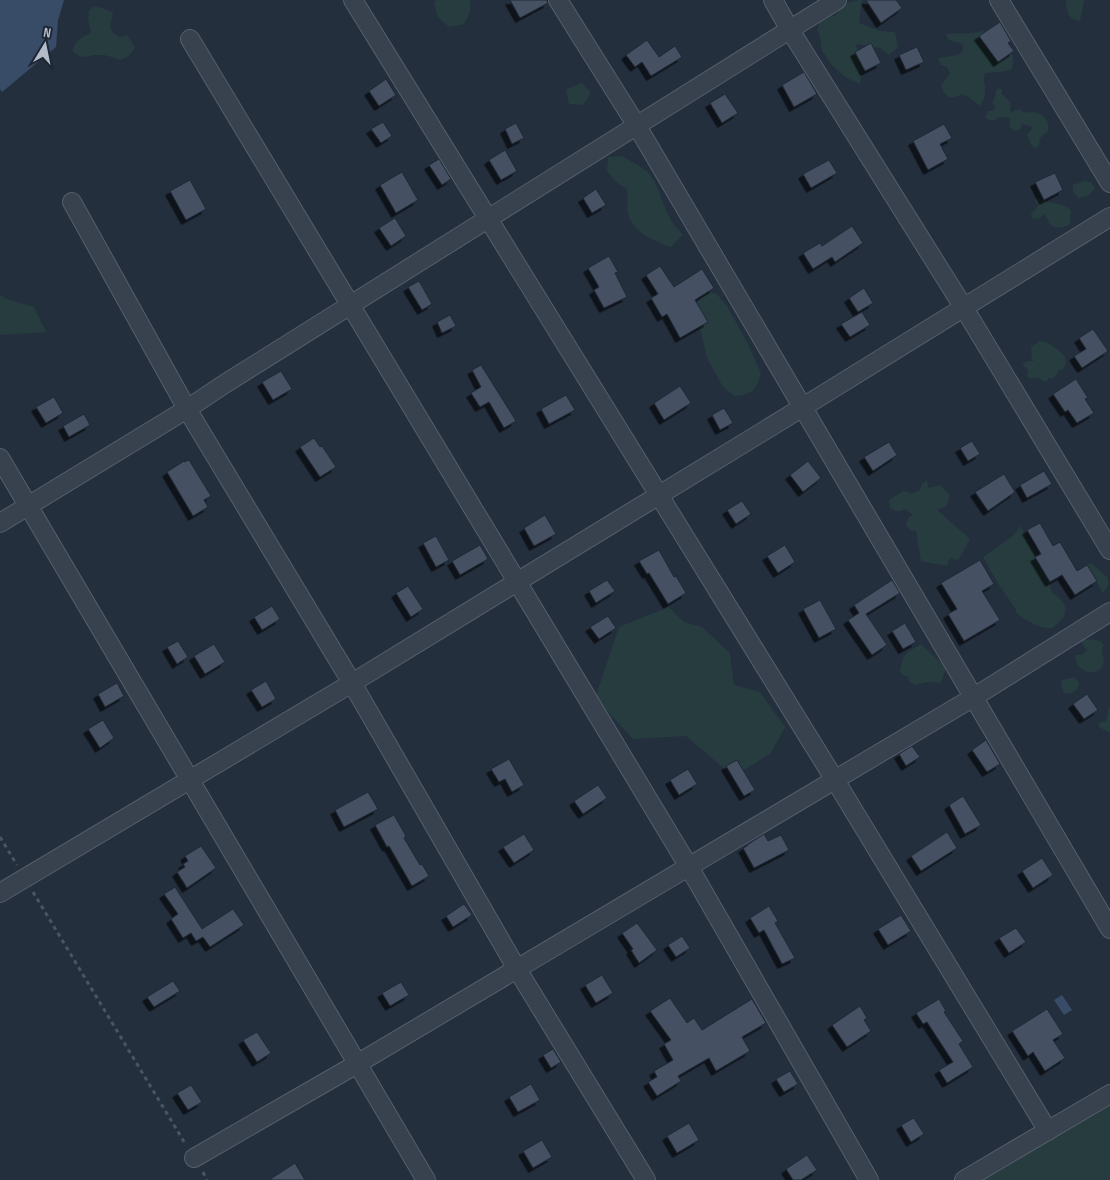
<svg xmlns="http://www.w3.org/2000/svg" width="1110" height="1180" viewBox="0 0 1110 1180" font-family="'Sofia Sans Condensed',sans-serif">
<style>
.green{fill:#263c3f}
.water{fill:#394c67}
.building{fill:#455162;stroke:#1f2835;filter:url(#shadow)}
.lines{fill:none;stroke-linecap:round;stroke-linejoin:round}
.minor-casing{stroke:#565f6c;stroke-width:20}
.path{stroke:#44595c;stroke-width:3;stroke-dasharray:4 4;stroke-linecap:butt}
.minor{stroke:#38414e;stroke-width:18}
</style>
<defs>
<filter id="shadow"><feDropShadow dx="-4.5" dy="4.5" stdDeviation="0" flood-color="#0009"/></filter>
</defs>
<rect width="100%" height="100%" fill="#242f3e"/>
<!-- green -->
<path class="green" d="M436,0h34v12l-6,12 -15,3 -11,-10 -4,-14z
M859,0h3l-3,23 21,8 15,1 3,15 -9,8 -9,-7 -24,-4 6,26 -2,14 -15,-7 -13,-12 -10,-14 -2,-15 -3,-6 4,-13 7,-2 7,1 10,-13z
M1066,0h18l-4,21c-12,-2 -14,-9 -14,-21z
M94,6l14,4 5,3 -3,14 3,6 7,4 7,-2 8,12c-3,7 -7,10 -15,13 -6,-3 -14,-5 -20,-5 -13,-1 -16,7 -27,-4 2,-13 9,-12 18,-19l-3,-13 1,-8z
M982,31c5,1 11,1 16,3 13,7 17,22 14,35 -9,4 -18,2 -27,5 -2,6 -1,7 0,12 1,8 -1,15 -6,20 -5,-6 -10,-9 -17,-12 -11,7 -18,3 -21,-9l9,-11 -3,-7 -6,-2 -3,-7 20,-3 5,-4v-7l-14,-4 -3,-6c12,-2 24,1 36,-3z
M582,83l9,10 -8,12 -14,-1 -3,-15z
M999,88l3,2v4c7,6 10,8 8,17l3,2 1,-2 6,-2 3,4c13,-4 28,3 25,18l-8,7 -1,7 -3,3 -5,-3 -4,-11 5,-5 -1,-3 -9,-2 -1,5 -6,2 -6,-4 1,-9 -6,-1 -8,1 -1,2 -3,1 -7,-3 3,-7h4l4,-4 -4,-4 3,-6 1,-7z
M622,156l25,15 8,11 11,28 7,14 10,11 -12,12c-15,-5 -36,-14 -42,-30 -3,-8 -1,-20 -2,-28l-11,-7 -9,-11 1,-14z
M1084,181l7,1 4,6c-5,7 -9,9 -17,10l-5,-6v-7z
M1038,198l7,2 2,3 1,-1c8,1 17,3 23,8l-1,14c-7,4 -12,5 -20,1l-3,-7 -3,-4 -5,5 -7,-1 -1,-4 7,-8 -3,-6z
M710,292l7,2 10,12 21,38 13,29c-6,18 -7,21 -27,23l-11,-9 -16,-29 -12,-52 4,-7z
M0,295l7,4 27,8 12,25 -46,3z
M1040,341c10,1 18,9 25,15l1,7 -3,6 -4,1 -2,4 -5,5 -4,-2v3l-3,2 -6,-4c-5,0 -8,2 -13,-2l2,-3v-4l-6,-4 6,-4h6l-2,-2 -1,-12z
M927,480l1,8 12,-3 9,9c1,11 -3,13 -12,16l33,29 -8,15 -4,6 -8,-2 -3,8 -26,-5 -5,-30 -6,-1 -4,-5 2,-7 5,-3 -8,-6c-5,4 -10,2 -15,-1l-1,-8 14,-9 6,1 1,2 10,-4 2,-6z
M1020,526l26,42 6,25c8,4 17,13 12,23 -2,4 -8,8 -11,12 -15,1 -24,-7 -36,-14l-2,-6 -16,-23 -16,-28 30,-21z
M1091,563l17,15v8l-4,6h-2l-9,-18 -8,-5v-4z
M669,607l15,15 18,5 28,26 4,32 26,7 25,35 -14,26 -25,16 -19,2 -41,-35 -53,3 -38,-41 24,-71z
M1090,639l10,2 4,4 -2,3c0,6 3,12 1,17 -7,15 -31,4 -27,-10h6l5,-4 -6,-9 2,-2z
M921,644c8,8 17,15 25,24l-5,15 -13,-1 -13,3 -6,-4 -1,-5h-3l-5,-4c3,-19 4,-18 21,-28z
M1075,677l4,6 -2,6 -6,5 -7,-1 -3,-7 1,-6z
M1109,707h1v25h-2l-9,-5v-4l7,-2z
M1110,1095v85h-152z"/>
<!-- water -->
<path class="water" d="M0,0h64l-6,20 -2,27 -54,45 -2,-3z
M1062,995l10,15 -8,5 -10,-15z"/>
<!-- building -->
<path class="building" d="M510,0h37l1,3 -28,15z
M866,0h30l6,8 -21,15z
M1000,22l11,19 -3,2 6,8 -16,11 -19,-26z
M647,40l12,17 16,-11 7,11 -31,19 -9,-14 -7,5 -9,-12z
M871,43l10,20 -16,8 -10,-19z
M917,47l7,15 -18,8 -7,-15z
M804,72l13,22 -23,13 -12,-22z
M386,79l10,16 -17,11 -10,-15z
M725,94l13,19 -16,10 -12,-20z
M383,122l9,14 -11,7 -10,-14z
M516,123l8,15 -12,6 -7,-15z
M944,124l8,14 -12,6 8,15 -20,11 -15,-29z
M505,150l12,21 -16,9 -12,-20z
M439,159l12,20 -9,6 -13,-20z
M829,160l8,13 -26,15 -8,-14z
M402,172l16,28 -22,13 -16,-28z
M1055,173l8,17 -19,10 -9,-18z
M190,180l16,29 -20,11 -16,-29z
M596,189l10,16 -14,8 -9,-15z
M395,218l11,18 -15,10 -12,-18z
M852,226l11,17 -28,19 -3,-5 -19,12 -10,-16 17,-10 2,3z
M609,256l9,16 -3,1 12,24 -23,11 -10,-18 5,-3 -11,-19z
M660,266l14,21 28,-18 12,19 -19,12 13,22 -28,16 -13,-24 -5,3 -11,-19 7,-4 -12,-19z
M419,281l13,23 -10,6 -14,-23z
M864,288l9,15 -15,9 -9,-14z
M862,312l8,13 -20,12 -9,-13z
M450,315l6,11 -14,7 -5,-11z
M1093,329l15,22 -26,17 -8,-12 12,-7 -7,-11z
M481,365l35,56 -12,7 -15,-26 -9,5 -9,-14 10,-6 -9,-17z
M281,371l11,18 -19,11 -11,-18z
M1076,379l12,19 -3,1 9,14 -17,10 -9,-13 -3,2 -12,-18z
M680,386l11,17 -27,17 -10,-17z
M566,395l9,15 -26,14 -8,-15z
M54,397l9,16 -17,10 -10,-16z
M724,408l9,15 -13,7 -8,-15z
M84,414l6,11 -21,12 -6,-11z
M314,438l6,9 2,-1 14,21 -16,10 -20,-30z
M972,441l8,13 -12,7 -8,-13z
M889,442l8,13 -24,16 -9,-14z
M189,460l22,36 -7,4 4,7 -15,9 -26,-44 17,-11v1z
M808,461l13,17 -18,14 -13,-17z
M1044,471l8,13 -25,14 -7,-13z
M1004,474l11,18 -27,19 -13,-19z
M742,501l9,13 -15,10 -9,-14z
M545,515l11,19 -22,12 -10,-18z
M1040,523l13,23 7,-4 17,29 10,-6 10,16 -22,14 -13,-20 -12,7 -15,-25 6,-3 -14,-24z
M436,536l13,24 -13,7 -13,-24z
M480,545l8,14 -28,16 -8,-14z
M785,545l10,17 -17,11 -11,-17z
M659,550l15,27 2,-1 10,17 -18,11 -19,-31 -2,1 -8,-13z
M980,560l14,24 -12,7 18,29 -36,21 -16,-27 9,-5 -16,-26z
M607,580l8,11 -19,12 -7,-12z
M892,580l8,13 -34,21 21,31 -15,10 -24,-35 11,-7 -5,-8z
M408,586l15,23 -12,8 -15,-24z
M820,600l16,29 -17,9 -16,-29z
M272,606l8,13 -18,11 -8,-13z
M608,616l8,12 -17,11 -9,-12z
M905,623l11,19 -13,7 -11,-18z
M178,641l10,16 -11,7 -10,-17z
M214,644l11,18 -20,12 -11,-18z
M266,681l10,18 -14,8 -11,-17z
M117,683l7,13 -19,11 -7,-13z
M1087,694l11,16 -14,9 -11,-15z
M103,720l11,18 -14,10 -12,-19z
M986,740l14,24 -13,8 -15,-22z
M912,746l8,11 -14,9 -7,-12z
M509,759l15,26 -12,7 -7,-13 -6,3 -8,-13z
M737,760l18,30 -11,6 -18,-30z
M688,769l9,15 -18,11 -9,-15z
M598,785l9,13 -24,16 -9,-13z
M368,792l10,17 -34,18 -9,-17z
M963,796l18,29 -16,9 -16,-29z
M394,815l12,21 -2,2 16,27 2,-1 7,12 -17,10 -23,-40 -2,1 -12,-22z
M947,832l10,16 -36,23 -10,-15z
M524,834l10,16 -20,13 -11,-16z
M764,834l4,7 13,-6 8,15 -35,18 -11,-20 4,-2v-1z
M201,846l15,22 -29,20 -10,-16 8,-5 -2,-3 5,-3 -3,-5z
M1042,858l11,17 -20,13 -11,-17z
M175,887l27,42 31,-20 11,16 -34,22 -7,-10 -7,4 -5,-8 -8,5 -12,-19 7,-5 -14,-20z
M464,904l8,11 -19,12 -7,-11z
M769,906l9,15 -3,2 20,35 -13,6 -18,-34 -5,3 -9,-15z
M901,915l10,16 -23,14 -10,-16z
M637,923l20,27 -18,13 -8,-13 2,-1 -11,-16z
M1016,928l10,14 -17,11 -10,-15z
M682,936l8,12 -14,9 -8,-12z
M602,975l11,18 -17,10 -11,-18z
M173,981l7,10 -26,16 -7,-10z
M401,982l8,13 -19,11 -8,-13z
M670,998l17,25 7,-5 8,12 50,-31 14,24 -24,14 8,14 -34,20 -7,-13 -31,18 3,5 -24,15 -9,-14 9,-5 -3,-6 19,-11 -9,-16 7,-4 -21,-29z
M939,999l7,12 -2,1 19,29 -4,3 14,23 -26,16 -8,-13 14,-8 -26,-40 -4,2 -7,-11z
M860,1006l7,12 -3,2 7,11 -24,16 -15,-22z
M1047,1009l16,25 -10,6 12,18 -20,13 -12,-19 -5,4 -16,-25z
M257,1032l14,21 -14,9 -14,-22z
M553,1049l8,13 -10,6 -8,-13z
M790,1071l8,13 -14,8 -8,-13z
M531,1084l9,16 -22,12 -9,-15z
M191,1085l11,17 -14,8 -11,-17z
M914,1118l10,16 -13,8 -10,-17z
M689,1123l10,17 -22,13 -10,-17z
M542,1140l10,17 -19,11 -10,-17z
M807,1155l10,15 -16,10h-8l-7,-11z
M295,1163l10,17h-36z"/>
<g class="lines">
<!-- minor casing -->
<g class="minor-casing">
<path id="minor" d="M353,0l482,780 213,351
M558,0l79,126 473,803
M773,0l17,30 174,278 146,242
M999,0l111,183
M190,39l499,828 180,313
M72,202l115,207 165,274 165,286 129,211
M0,458l426,722
M0,523l187,-114 39,-26 611,-383
M0,893l352,-210 451,-276 307,-190
M194,1158l163,-94 617,-367 136,-85
M964,1180l146,-86"/>
</g>
<!-- path -->
<path class="path" d="M0,837l17,28
M33,892l153,253
M203,1172l4,8"/>
<!-- minor -->
<use href="#minor" class="minor"/>
</g>
<!-- north arrow -->
<g transform="translate(45 45) rotate(10)" stroke="#1d2633" stroke-width="4" paint-order="stroke">
<path d="M0-4L9 19L0 12L-9 19Z" fill="#b4bcc9"/>
<text y="-8" font-size="14" font-weight="bold" text-anchor="middle" fill="#b4bcc9">N</text>
</g>
</svg>
